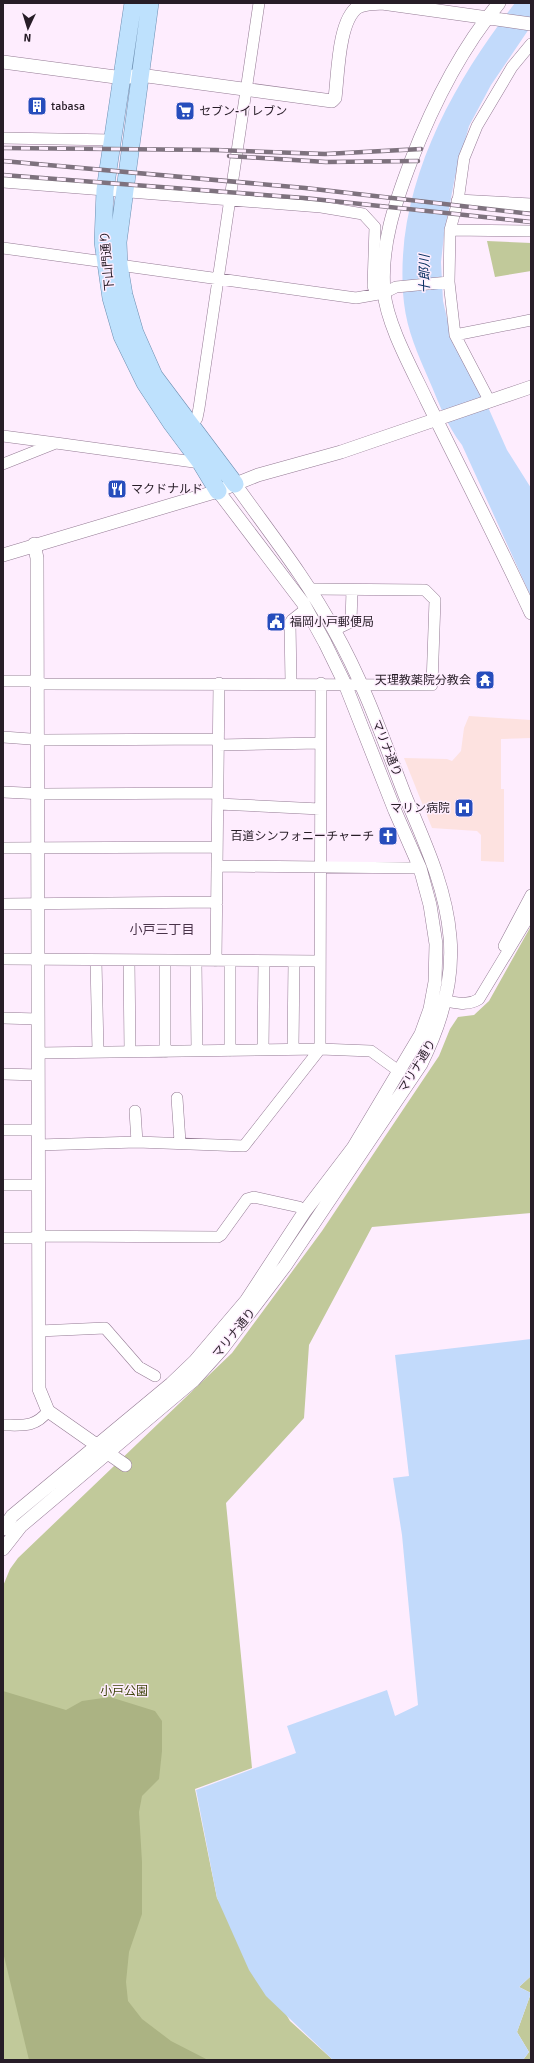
<svg xmlns="http://www.w3.org/2000/svg" width="534" height="2063" viewBox="0 0 534 2063" font-family="Signika,'Noto Sans JP',sans-serif">
<style>
.medical{fill:#fde2e0}
.green{fill:#c1c99a}
.forest{fill:#abb383}
.water{fill:#c2dafb}
.lines{fill:none;stroke-linecap:round;stroke-linejoin:round}
.minor-casing{stroke:#947b94;stroke-width:12}
.tertiary-casing{stroke:#947b94;stroke-width:14}
.primary-casing{stroke:#6d8fb1;stroke-width:18}
.minor{stroke:#fff;stroke-width:11}
.tertiary{stroke:#fff;stroke-width:13}
.primary{stroke:#bee1fd;stroke-width:17}
.rail-casing{stroke:#7e727e;stroke-width:4.5}
.rail{stroke:#feedfe;stroke-width:3;stroke-dasharray:9;stroke-linecap:butt}
.labels{text-anchor:middle;stroke-width:3;stroke-linejoin:round;paint-order:stroke}
.poi-label{font-size:12px;fill:#271d27;stroke:#feedfe;text-anchor:start}
.street-label{font-size:12px;fill:#271d27;stroke:#feedfe}
.park-label{font-size:12px;fill:#3d4309;stroke:#feedfe}
.water-label{font-size:13px;font-style:italic;fill:#093262;stroke:#feedfe}
.neighbourhood-label{font-size:13px;fill:#493349;stroke:#feedfe}
</style>
<rect width="100%" height="100%" fill="#feedfe"/>
<!-- medical -->
<path class="medical" d="M469,716l62,4v18l-30,1v50h3v73l-23,-1v-26l-4,-4 -45,-3 -28,-70 43,1 5,2 9,-10 3,-23z"/>
<!-- green -->
<path class="green" d="M487,241l44,2v28l-36,6z
M531,926v287l-159,14 -63,118 -5,73 -78,85 26,265 -57,21 22,109 73,123 43,39h-330v-474l7,-17 8,-11 214,-205 90,-122 62,-93 55,-82 11,-27 8,-12 16,-2 15,-14z
M531,1976v84h-8l6,-8 -12,-20 14,-39 -12,-6z"/>
<!-- forest -->
<path class="forest" d="M3,1691l63,19 16,-9 28,-4 45,14 7,10v30l-3,28 -17,17 -3,16 3,50v52l-13,38 -3,30 2,19 14,18 29,22 37,19h-179l-26,-108z"/>
<!-- water -->
<path class="water" d="M515,3h16v23l-40,59 -22,41 -14,51 -11,58 -3,27 2,39 10,43 27,45 27,61 24,38v109l-69,-152c-15,-19 -23,-42 -33,-65 -11,-25 -22,-50 -25,-77 -12,-111 46,-216 111,-300z
M531,1339v637l-12,11 12,6 -14,39 12,20 -6,8h-190l-67,-64 -17,-26 -32,-72 -21,-108 100,-37 -9,-27 100,-36 8,26 23,-11 -16,-170 -9,-57 16,-2 -14,-121z"/>
<g class="lines">
<!-- minor casing -->
<g class="minor-casing">
<path id="minor" d="M3,138l110,2
M3,182l318,25 42,7 12,13 -2,59 3,8
M450,230l81,1
M3,248l102,14
M119,265l237,33 28,-5 12,-6 53,-5 1,-52 8,-29 6,-43 13,-32 35,-59 19,-23
M449,282l6,53 34,65
M455,335l76,-15
M192,426l5,-8 2,-10 60,-405
M3,436l53,7
M3,464l53,-21 145,20
M334,630l17,-8 1,-32
M3,681h27l14,3 388,1 3,-85 -10,-10 -114,-1
M291,683l-1,-60 2,-3 14,-11
M3,737l41,3 174,-1
M218,745l102,-2
M3,792l41,2 174,-1
M218,804l102,5
M3,848l214,-1
M217,866l203,2
M3,904l214,-2
M504,946l27,-51
M3,959l317,2
M129,960l1,91
M96,961l2,90
M196,961l1,90
M216,961l3,-278
M446,1001c12,2 22,5 33,-2l52,-86
M3,1018l35,1
M293,1049l1,-88
M263,1050l1,-89
M230,1051v-90
M165,1052v-91
M38,1053l282,-4 51,2 29,21
M3,1074l35,1
M177,1098l3,44
M135,1111l2,31
M3,1130h35
M38,1145l99,-3 107,4 76,-97 1,-366
M3,1185h34
M3,1238h28l14,-2 173,1 3,-2 26,-36 7,-2 45,10 6,4
M39,1331l66,-3 34,39 16,9
M3,1425c19,0 32,3 45,-14"/>
</g>
<!-- tertiary casing -->
<g class="tertiary-casing">
<path id="tertiary" d="M499,3c-39,47 -66,101 -88,158 -16,42 -31,85 -27,131 3,33 29,79 43,109 35,71 71,141 104,212
M3,62l120,16 17,-3 192,26 3,-3c3,-22 3,-78 23,-91 7,-4 16,-3 24,-4l149,21
M458,201l73,4
M34,544l3,14 2,831 9,22 77,54
M3,555l215,-64 40,-16 83,-23 190,-65
M3,1529l9,-13 159,-132 24,-23 51,-60 59,-90 48,-63 68,-114 9,-25 5,-27 1,-38 -6,-39 -10,-37 -25,-57 -50,-127 -20,-41 -22,-40 -85,-112
M3,1549l18,-23 173,-146 28,-31 63,-83 136,-202c20,-40 33,-82 29,-127 -4,-49 -25,-94 -44,-139 -22,-57 -42,-115 -72,-168 -28,-52 -65,-98 -99,-146"/>
</g>
<!-- primary casing -->
<g class="primary-casing">
<path id="primary" d="M133,3l-28,187 -2,52 8,56 11,38 23,47 27,41 29,39 17,28
M150,3l-32,239 1,23 5,30 11,38 19,43 81,108"/>
</g>
<!-- minor -->
<use href="#minor" class="minor"/>
<!-- tertiary -->
<use href="#tertiary" class="tertiary"/>
<!-- primary -->
<use href="#primary" class="primary"/>
<!-- rail casing -->
<g class="rail-casing">
<path id="rail" d="M3,148l213,2 109,4 96,-5
M229,156l97,6 92,-1
M3,161l302,27 226,26
M3,175l301,23 227,24"/>
</g>
<!-- rail -->
<use href="#rail" class="rail"/>
</g>
<!-- icons -->
<defs>
<g id="building-square" transform="scale(1)"><rect x="-9" y="-9" width="18" height="18" rx="4" fill="#264dbc" stroke="#feedfe"/><path d="M-4-6H4V6H1V3H-1V6H-4ZM-2.5-4.3h1.7v1.8h-1.7ZM.8-4.3h1.7v1.8H.8ZM-2.5-1h1.7V.8h-1.7ZM.8-1h1.7V.8H.8Z" fill="#fff"/></g>
<g id="supermarket-square" transform="scale(1)"><rect x="-9" y="-9" width="18" height="18" rx="4" fill="#264dbc" stroke="#feedfe"/><path d="M-6-5.5h2.5l.6 2H6L4.5 2H-2.5L-4.4-4H-6ZM-1.5 3.2a1.3 1.3 0 1 0 .1 0ZM3 3.2a1.3 1.3 0 1 0 .1 0Z" fill="#fff"/></g>
<g id="restaurant-square" transform="scale(1)"><rect x="-9" y="-9" width="18" height="18" rx="4" fill="#264dbc" stroke="#feedfe"/><path d="M-5-6h1v4h1v-4h1v4h1v-4h1v5L-1.5 .5V6h-2V.5L-5-1ZM5-6V6H3V1.5H1.5Q1.5-4 5-6Z" fill="#fff"/></g>
<g id="civic-square" transform="scale(1)"><rect x="-9" y="-9" width="18" height="18" rx="4" fill="#264dbc" stroke="#feedfe"/><path d="M-.6-6.5H3V-4.5H.6V-3L4-1V1h2V6H-6V1h2V-1L-.6-3ZM-1.2 2.5V6h2.4V2.5Z" fill="#fff"/></g>
<g id="temple-square" transform="scale(1)"><rect x="-9" y="-9" width="18" height="18" rx="4" fill="#264dbc" stroke="#feedfe"/><path d="M0-6L5-2H3V0L6.5 2.5H4V6H1.5V3h-3V6H-4V2.5H-6.5L-3 0V-2H-5Z" fill="#fff"/></g>
<g id="hospital-square" transform="scale(1)"><rect x="-9" y="-9" width="18" height="18" rx="4" fill="#264dbc" stroke="#feedfe"/><path d="M-5-5h3v3.5h4V-5h3V5h-3V1.5h-4V5h-3Z" fill="#fff"/></g>
<g id="church-square" transform="scale(1)"><rect x="-9" y="-9" width="18" height="18" rx="4" fill="#264dbc" stroke="#feedfe"/><path d="M-1.2-6h2.4v3.5h3.3v2.4h-3.3V6h-2.4V-.1h-3.3v-2.4h3.3Z" fill="#fff"/></g>
</defs>
<g fill-rule="evenodd">
<use href="#building-square" x="37" y="106"/>
<use href="#supermarket-square" x="185" y="111"/>
<use href="#restaurant-square" x="117" y="489"/>
<use href="#civic-square" x="276" y="622"/>
<use href="#temple-square" x="485" y="680"/>
<use href="#hospital-square" x="464" y="808"/>
<use href="#church-square" x="388" y="836"/>
</g>
<g class="labels">
<!-- poi labels -->
<g class="poi-label">
<text x="51" y="110">tabasa</text>
<text x="199" y="115">セブン-イレブン</text>
<text x="131" y="493">マクドナルド</text>
<text x="290" y="626">福岡小戸郵便局</text>
<text x="471" y="684" text-anchor="end">天理教薬院分教会</text>
<text x="450" y="812" text-anchor="end">マリン病院</text>
<text x="374" y="840" text-anchor="end">百道シンフォニーチャーチ</text>
</g>
<!-- street labels -->
<g class="street-label">
<text transform="translate(107 261) rotate(-95)" y="4">下山門通り</text>
<text transform="translate(387 748) rotate(68)" y="4">マリナ通り</text>
<text transform="translate(417 1066) rotate(-59)" y="4">マリナ通り</text>
<text transform="translate(234 1333) rotate(-51)" y="4">マリナ通り</text>
</g>
<!-- park labels -->
<g class="park-label">
<text x="124" y="1695">小戸公園</text>
</g>
<!-- water labels -->
<g class="water-label">
<text transform="translate(424 274) rotate(-91)" y="5">十郎川</text>
</g>
<!-- neighbourhood labels -->
<g class="neighbourhood-label">
<text x="162" y="934">小戸三丁目</text>
</g>
</g>
<!-- border -->
<rect width="534" height="2063" fill="none" stroke="#271d27" stroke-width="8"/>
<!-- north arrow -->
<g transform="translate(28 28) rotate(184)" stroke="#feedfe" stroke-width="3" paint-order="stroke">
<path d="M0-3L7 15L0 10L-7 15Z" fill="#271d27"/>
<text y="-6" font-size="11" font-weight="bold" text-anchor="middle" fill="#271d27">N</text>
</g>
</svg>
